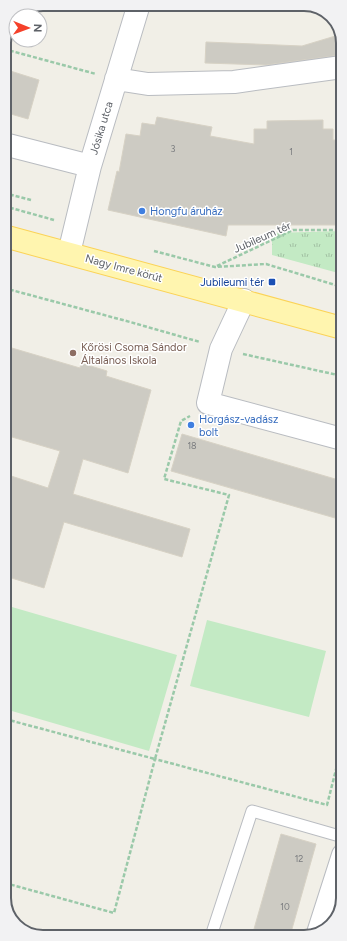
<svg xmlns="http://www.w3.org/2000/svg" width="347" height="941" viewBox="0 0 347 941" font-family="Figtree,sans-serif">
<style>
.green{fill:#c3eac4}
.park{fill:url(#park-tufts)}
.building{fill:#cdcbc3;stroke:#d7d2c5}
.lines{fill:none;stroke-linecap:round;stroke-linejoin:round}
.service-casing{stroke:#b9bcc1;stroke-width:13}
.minor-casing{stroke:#b9bcc1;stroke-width:24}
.primary-casing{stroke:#fbd357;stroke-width:24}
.path{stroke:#9ac9a9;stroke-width:2.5;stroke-dasharray:4 2;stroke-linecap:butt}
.service{stroke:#fff;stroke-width:11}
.minor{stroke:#fff;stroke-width:22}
.primary{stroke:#fff5af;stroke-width:22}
.shop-dot{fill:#3f7fe0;stroke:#fff;stroke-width:1.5}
.transit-dot{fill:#1a4fb4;stroke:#fff;stroke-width:1.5}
.education-dot{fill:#8d6e63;stroke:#fff;stroke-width:1.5}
.labels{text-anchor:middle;stroke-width:3;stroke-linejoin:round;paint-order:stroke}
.number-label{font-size:9px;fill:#7a7c7f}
.street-label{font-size:11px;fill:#5e6268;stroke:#fff}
.shop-label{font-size:11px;fill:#366cbe;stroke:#fff;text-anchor:start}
.transit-label{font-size:11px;fill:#164399;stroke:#fff;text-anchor:end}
.education-label{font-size:11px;fill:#785e54;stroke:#fff;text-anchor:start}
.rim{fill:none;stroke:#5e6268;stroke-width:2}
</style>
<defs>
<pattern id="park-tufts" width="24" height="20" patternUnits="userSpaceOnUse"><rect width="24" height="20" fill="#c3eac4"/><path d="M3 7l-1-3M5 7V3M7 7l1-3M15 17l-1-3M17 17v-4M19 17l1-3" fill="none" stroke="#a2c1a3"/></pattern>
</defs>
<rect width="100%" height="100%" fill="#f1efe7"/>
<!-- green -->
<path class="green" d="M5,605l172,50 -28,96 -144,-42z
M207,620l119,31 -17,66 -119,-31z"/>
<!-- park -->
<path class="park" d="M342,231v43l-70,-19v-22z"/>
<!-- building -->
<path class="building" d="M342,34v19l-9,3 -67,9 -61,-2 1,-21 96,4z
M4,69l35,11 -11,39 -24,-7z
M157,117l55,10 -2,9 44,8v-15h13v-8l56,-1v9h10v11h9v85h-114l-2,11 -118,-26 9,-39 2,1 7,-38 14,2 2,-13 13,2z
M5,346l75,22 1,-5 26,8 -1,5 45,14 -23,83 -45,-14 -10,35 117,35 -8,28 -118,-35 -20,66 -39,-12v-102l43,14 12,-37 -55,-16z
M182,434l160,47v39l-171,-49z
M281,834l35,10 -26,92h-38z"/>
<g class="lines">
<!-- service casing -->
<g class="service-casing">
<path id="service" d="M211,936l41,-125 91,26"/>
</g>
<!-- minor casing -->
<g class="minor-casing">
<path id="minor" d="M116,79l32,5 86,-2 108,-15
M4,144l86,22
M69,253l21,-87 49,-162
M244,300l-23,49 -13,54 134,36
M318,933l25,-78"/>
</g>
<!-- primary casing -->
<g class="primary-casing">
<path id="primary" d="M4,236l338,92"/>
</g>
<!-- path -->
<path class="path" d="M4,49l92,25
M4,193l27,7
M4,206l50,14
M154,251l61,16 51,-3 76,23
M217,266l76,-36h49
M4,288l126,34 70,20
M243,354l99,22
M5,719l150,40 74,-264 -65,-16 17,-58 9,-5
M5,883l109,30 41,-154 172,46 16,-63"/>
<!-- service -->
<use href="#service" class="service"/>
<!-- minor -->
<use href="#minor" class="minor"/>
<!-- primary -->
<use href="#primary" class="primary"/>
</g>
<!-- markers -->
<g class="shop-dot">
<circle cx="142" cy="211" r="4"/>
<circle cx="191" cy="425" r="4"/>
</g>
<rect class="transit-dot" x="268" y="278" width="8" height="8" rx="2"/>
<circle class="education-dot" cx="73" cy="353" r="4"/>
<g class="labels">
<!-- number labels -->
<g class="number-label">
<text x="173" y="152">3</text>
<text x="291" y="155">1</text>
<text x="192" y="449">18</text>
<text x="299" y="862">12</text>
<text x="285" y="910">10</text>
</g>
<!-- street labels -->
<g class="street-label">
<text transform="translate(101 128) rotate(-73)" y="4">Jósika utca</text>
<text transform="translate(262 237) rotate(-24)" y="4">Jubileum tér</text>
<text transform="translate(124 268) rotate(15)" y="4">Nagy Imre körút</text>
</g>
<!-- shop labels -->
<g class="shop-label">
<text x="150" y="215">Hongfu áruház</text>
<text x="199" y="423">Horgász-vadász<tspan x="199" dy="13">bolt</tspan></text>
</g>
<!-- transit labels -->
<g class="transit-label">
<text x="264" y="286">Jubileumi tér</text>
</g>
<!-- education labels -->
<g class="education-label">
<text x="81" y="351">Kőrösi Csoma Sándor<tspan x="81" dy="13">Általános Iskola</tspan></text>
</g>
</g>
<!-- crop -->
<path d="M0 0H347V941H0ZM43 11H304A32 32 0 0 1 336 43V898A32 32 0 0 1 304 930H43A32 32 0 0 1 11 898V43A32 32 0 0 1 43 11Z" fill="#f2f2f3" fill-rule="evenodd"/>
<path class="rim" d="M43 11H304A32 32 0 0 1 336 43V898A32 32 0 0 1 304 930H43A32 32 0 0 1 11 898V43A32 32 0 0 1 43 11Z"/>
<!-- north arrow -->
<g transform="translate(28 28) rotate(91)"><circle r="19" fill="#ffffff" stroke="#bfc0c3"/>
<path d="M0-3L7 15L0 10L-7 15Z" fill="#f5412a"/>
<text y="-6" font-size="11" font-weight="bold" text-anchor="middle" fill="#5e6268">N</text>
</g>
</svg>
